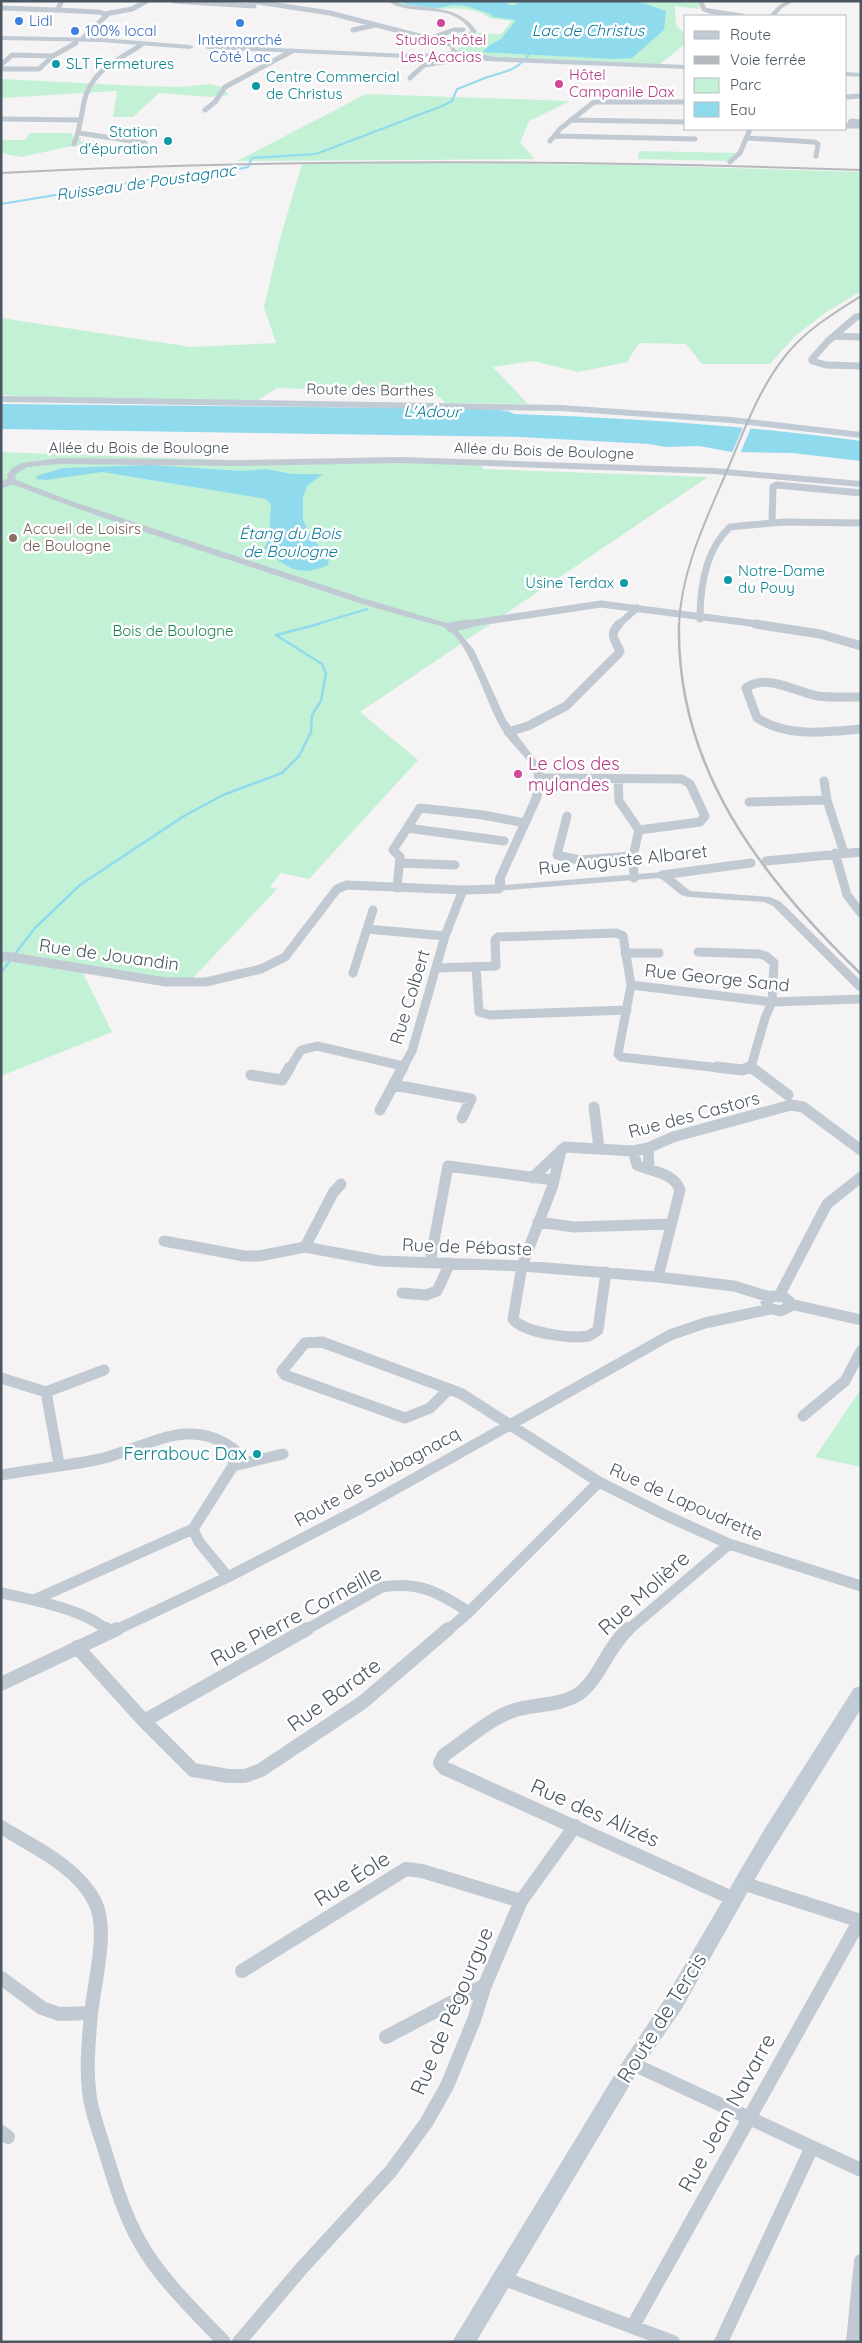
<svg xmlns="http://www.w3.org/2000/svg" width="862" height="2343" viewBox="0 0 862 2343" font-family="Quicksand,sans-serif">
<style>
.green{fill:#c3f1d5}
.water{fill:#90daee}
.pier{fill:#f5f3f3}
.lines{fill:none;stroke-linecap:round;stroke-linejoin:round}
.stream-far1{stroke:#90daee;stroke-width:2}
.stream{stroke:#90daee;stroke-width:2.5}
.river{fill:#90daee;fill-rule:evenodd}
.minor-far4{stroke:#c1cad2;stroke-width:5}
.minor-far3{stroke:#c1cad2;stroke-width:7}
.minor-far2{stroke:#c1cad2;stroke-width:9}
.minor-far1{stroke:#c1cad2;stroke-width:11}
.minor{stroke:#c1cad2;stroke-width:14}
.tertiary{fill:#c1cad2;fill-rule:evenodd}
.secondary{fill:#c1cbd6;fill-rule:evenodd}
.rail-far1{stroke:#b5b8bd;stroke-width:2}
.rail{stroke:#b5b8bd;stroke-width:2.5}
.shop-dot{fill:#3f7fe0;stroke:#fff;stroke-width:2}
.hotel-dot{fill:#d1479c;stroke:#fff;stroke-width:2}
.culture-dot{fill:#0f9aa8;stroke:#fff;stroke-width:2}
.education-dot{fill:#8d6e63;stroke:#fff;stroke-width:2}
.labels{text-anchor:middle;stroke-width:5;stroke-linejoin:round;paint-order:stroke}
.far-shop-label{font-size:15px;fill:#366cbe;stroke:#fff;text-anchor:start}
.far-hotel-label{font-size:15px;fill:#b23c85;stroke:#fff}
.far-culture-label{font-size:15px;fill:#0d838f;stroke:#fff;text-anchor:start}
.far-street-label{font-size:15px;fill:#4a5661;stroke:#fff}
.far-education-label{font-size:15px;fill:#785e54;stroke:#fff;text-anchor:start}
.far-park-label{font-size:15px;fill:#17864f;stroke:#fff}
.far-water-label{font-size:16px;font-style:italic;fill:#0c7c9b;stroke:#fff}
.hotel-label{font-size:18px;fill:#b23c85;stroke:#fff;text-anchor:start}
.street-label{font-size:18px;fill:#4a5661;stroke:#fff}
.culture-label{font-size:18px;fill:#0d838f;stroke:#fff;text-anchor:end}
.near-street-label{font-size:21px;fill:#4a5661;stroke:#fff}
</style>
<rect width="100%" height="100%" fill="#f5f3f3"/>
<!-- green -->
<path class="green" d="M392,1h306l1,8 -24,-3 1,19 10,10v8l-27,22 -153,-7 -47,-7 -2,-5 21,-13 23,1 11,-13 -23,-3c-18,-18 -71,-1 -97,-17z
M1,79l139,7 41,1 29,-3 12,3 7,8 -18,2 -52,-4 -26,24h-20l4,-26 -116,7z
M366,94l204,7 -41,20 -9,22 15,16 -298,2z
M30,133h41l3,5h7v4l17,-1 -1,2 -30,4 -45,10 -21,-4v-13h24z
M639,151l98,2 -8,8 -91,-2z
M425,163l204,2 232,7v119l-36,22 -31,24 -24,27h-68l-16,-20 -47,-1 -12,19 -49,10 -45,-11 -40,6 35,37 -82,-1 -12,-10 -157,-5 -22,14 -168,-2 -86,-5v-77l190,29 85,-4 -12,-36 16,-68 22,-75z
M1,452l333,12 69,-2 78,2 2,5 225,8 -348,235 58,48 -109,119 -28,-6 -11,14 7,2 -86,91h-25l-86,-13 32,65 -111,44z
M861,1389v78l-46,-10z"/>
<!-- water -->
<path class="water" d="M400,1h107l2,4h-4h11l1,-2 -4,-2h124l29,10 -2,19 -32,28 -18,1 -132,-7 8,-7 11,-6 15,-19 -23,-3 -2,-3 -25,-8 -13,-1 -15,3 -33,-4z
M1,407c287,5 575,-4 860,34v20l-69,-8 -60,-1 -33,-6 -33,1 -17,-3 -129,-7 -519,-8z
M151,465l91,6 24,-2 26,5h31l-16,12 -4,11v23l9,18 17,19 -1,8c-28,13 -43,3 -64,-17l5,-9 2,-35 -5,-5 -164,-27 -56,8 -10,-1 1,-3 25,-8z"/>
<!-- pier -->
<path class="pier" d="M744,425h8l-12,29 -9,1z"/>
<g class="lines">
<!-- stream-far1 -->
<path class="stream-far1" d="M1,204l182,-30 46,-3 19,-4 4,-9 64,-4 126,-48 10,-5 5,-12c11,-4 22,-9 34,-13 17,-5 28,-7 39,-23
M314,625l53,-16"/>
<!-- stream -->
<path class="stream" d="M14,955l21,-27 45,-43 104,-69 39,-21 59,-22 17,-17 12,-24 1,-17 9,-14 5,-27 -4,-10 -46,-29 43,-11
M1,973l10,-14"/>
<!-- river -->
<path class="river" d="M1,404l486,5 21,2 6,3 -6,3 -21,-2 -486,-5z"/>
<!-- minor-far4 -->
<path class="minor-far4" d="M62,1l-5,9 42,2 8,3 -24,23
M174,1l80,5
M251,1l79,12 124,32
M700,1l4,8 5,2 33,5
M1,8l56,2
M105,14l27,-5 15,-8
M353,30l22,-5
M431,38l23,-8h9
M1,65l11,-10 41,1
M1,69h38l14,-13 23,-13
M410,78l14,-13 26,-4 3,-3
M846,97l15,-1
M205,110l10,-8 10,-15 67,-36
M1,119l80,1
M571,120l115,2
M846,126h13l1,-4 -9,-1 -2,5
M79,133l66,10
M555,136l140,3
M748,138l66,4 4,2 -2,12
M550,141l10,-12 34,-27h92
M74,144c6,-14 7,-28 10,-42 7,-32 33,-41 57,-57
M730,162l10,-9 10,-24"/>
<!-- minor-far3 -->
<path class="minor-far3" d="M861,316l-5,1 -28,24 -16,18v2l14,4 35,1
M834,336l27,1
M1,485l11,-4
M772,523l1,-36 4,-2 84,8
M700,619c0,-32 5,-69 30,-92l53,-5 78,1
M460,625l141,-21 165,21
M618,625l19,-17"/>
<!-- minor-far2 -->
<path class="minor-far2" d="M755,624l65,10 41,12
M450,627l18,-3
M861,697c-14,0 -29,1 -43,-1 -23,-4 -50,-23 -72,-8l11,30c32,20 68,14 104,11
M508,732l20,-6 38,-20 53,-53 1,-2c-6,-12 -11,-17 -1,-27
M542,778l140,1 8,5 15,32 -5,6 -61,8 -6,26
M618,779l1,22 20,29
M824,781l3,19 17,53
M749,802l78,-2
M567,816l-10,39 22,5 54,-4 1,22
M407,828l97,13
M835,853l12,42 14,18
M766,861l95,-9
M400,863l55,2
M662,875l89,-12
M397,888l3,-31 -7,-7 27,-42 63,7 42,8
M367,929l78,7
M698,952l61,2 7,2 8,7 -2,39 -7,16 -14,49 2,2
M625,953h34
M1,958l4,-2 161,26h40l55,-13 24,-12 52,-68 10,-4 116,5 36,-1
M476,967l3,45 11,3 137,-5
M436,968l60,-2 -1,-26 3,-3 118,-4 7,3 8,49 -13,69 3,3 108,12
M353,973l20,-63
M631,985l141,17 89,-3
M289,1069l12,-19 16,-4 86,20
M402,1069l10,-18 33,-115 18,-46
M746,1069l5,-2"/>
<!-- minor-far1 -->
<path class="minor-far1" d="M717,1067l25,3 8,-3
M751,1067l37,28
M251,1075l31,5 8,-13
M394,1085l77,14 -9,19
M594,1107l5,41
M380,1110l23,-43
M648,1148l1,21
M561,1150l-8,35 -31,81 -9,53c11,14 58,20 75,17 3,-1 7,-4 10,-6l8,-58
M633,1151l4,14c16,7 36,7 43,25l-22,87
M532,1178l33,-31 68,4 15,-3 25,-11 118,-32 12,2 58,43
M538,1222l36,5 95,-3
M164,1241l80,15h15l46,-9 75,14 142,5 136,11 76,9 36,11
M305,1247l28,-54 8,-9
M430,1262l18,-96 105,14
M402,1293l24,2 11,-4 13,-28
M772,1296l12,1 6,5 -1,5 -9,4 -11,-3 -3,-6z
M779,1296l48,-92 34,-27
M790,1304l71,16
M322,1342l127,47 -19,19 -25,10 -120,-43 -3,-4 23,-28z
M1,1378l45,14
M449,1389l13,5 137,88 68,34 62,28 132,42
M803,1416l42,-35 16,-30
M59,1464l-13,-72 58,-22
M1,1475c33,-6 66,-9 99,-16 47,-11 89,-45 135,-9l-2,16 50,-12
M193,1529l40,-63
M1,1593c28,6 87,17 106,38
M34,1600l159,-71 6,13 29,35
M114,1631l114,-54 137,-71 305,-171 35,-12 65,-14
M304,1631l78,-44c37,-6 56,5 87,25
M447,1631l22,-19 130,-130
M627,1631l102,-87"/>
<!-- minor -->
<path class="minor" d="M106,1629l3,4
M628,1629c-22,20 -29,52 -51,66 -19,11 -42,9 -62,15 -27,9 -48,30 -71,45l-4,8 4,5 290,131
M77,1647l67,74 49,49 35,6h17l16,-6 102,-68 85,-73
M1,1684l116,-55
M144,1721l163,-92
M1,1827c32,20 76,39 94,75 14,28 -1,81 -4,112 -2,25 -5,51 -2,76 1,17 7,32 12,48 13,41 23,82 48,119 21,31 49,58 75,85
M742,1883l119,38
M242,1971l164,-102 16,2 99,30
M1,1978l41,30 17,6 32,-1
M386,2037l99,-52
M633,2064l228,106
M1,2132l7,5
M502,2278l171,64
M633,2326l227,-406
M239,2342l62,-73 90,-98 35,-48 21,-37 27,-66 11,-35 36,-84 54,-75
M721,2342l90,-193
M853,2342l8,-81"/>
<!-- tertiary -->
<path class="tertiary" d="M388,1c7,0 12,3 19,4 25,3 55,2 70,27l-22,15 1,6h-4l-2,-7 21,-15c-19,-31 -61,-13 -83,-30z
M786,1h8l-12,7 -7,8h-6l9,-10z
M401,457l313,11 147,13v6l-147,-13 -313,-11 -164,3 -177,-2 -33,3 -12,8 1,5 58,22 285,95 94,28 21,25 32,70 36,48 4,12 -5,19 -36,79v7l157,-13 11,5 17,14 80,6 11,5 80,79v10l-4,-1 -84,-84 -9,-4 -76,-5 -7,-2 -21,-17 -165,13v-13l36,-79c12,-37 -11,-41 -28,-68 -17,-26 -32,-87 -56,-102 -8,-5 -21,-6 -29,-9 -27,-8 -54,-15 -80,-24 -110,-37 -221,-71 -329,-113l-2,-8 5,-7 10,-5 38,-5 177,2z"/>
<!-- secondary -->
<path class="secondary" d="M1,36l100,2 89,7 4,2 -4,2 -89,-7 -100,-2z
M210,45l198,9 32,-1 16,-3 41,7 189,8v4l-201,-8c-22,-11 -52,-4 -77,-3l-201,-9 -1,-2z
M846,72l15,1v4l-15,-1z
M1,396l560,9 170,12 130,15v6l-130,-15 -170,-12 -560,-9z
M861,1686v23l-98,156 -82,145 -47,68 -158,264h-24l168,-276 46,-69 98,-167 90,-142z"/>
<!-- rail-far1 -->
<path class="rail-far1" d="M1,173c287,-15 573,-13 860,-3
M679,625c2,-56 28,-107 50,-159 16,-38 31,-79 57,-111 20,-25 48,-42 75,-59"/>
<!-- rail -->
<path class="rail" d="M679,624c-3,145 83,254 182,350"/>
</g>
<!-- markers -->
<g class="shop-dot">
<circle cx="19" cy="21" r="5"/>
<circle cx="240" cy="23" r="5"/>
<circle cx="75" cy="31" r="5"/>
</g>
<g class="hotel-dot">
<circle cx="441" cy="23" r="5"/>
<circle cx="559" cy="84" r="5"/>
<circle cx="518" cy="774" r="5"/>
</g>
<g class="culture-dot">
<circle cx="56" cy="64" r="5"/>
<circle cx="256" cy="86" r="5"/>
<circle cx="168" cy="141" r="5"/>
<circle cx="728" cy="580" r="5"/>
<circle cx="624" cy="583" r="5"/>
<circle cx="257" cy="1454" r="5"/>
</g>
<circle class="education-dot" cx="13" cy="538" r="5"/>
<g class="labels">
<!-- far-shop labels -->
<g class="far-shop-label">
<text x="29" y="26">Lidl</text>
<text x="85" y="36">100% local</text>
<text x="240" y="45" text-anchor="middle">Intermarché<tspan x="240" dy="17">Côté Lac</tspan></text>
</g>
<!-- far-hotel labels -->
<g class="far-hotel-label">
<text x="441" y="45">Studios-hôtel<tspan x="441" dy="17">Les Acacias</tspan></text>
<text x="569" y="80" text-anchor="start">Hôtel<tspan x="569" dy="17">Campanile Dax</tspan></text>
</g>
<!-- far-culture labels -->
<g class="far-culture-label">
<text x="66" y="69">SLT Fermetures</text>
<text x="266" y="82">Centre Commercial<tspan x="266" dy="17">de Christus</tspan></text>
<text x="158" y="137" text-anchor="end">Station<tspan x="158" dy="17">d'épuration</tspan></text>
<text x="738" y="576">Notre-Dame<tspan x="738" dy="17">du Pouy</tspan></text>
<text x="614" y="588" text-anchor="end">Usine Terdax</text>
</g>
<!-- far-street labels -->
<g class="far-street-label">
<text transform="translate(370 390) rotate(1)" y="5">Route des Barthes</text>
<text x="139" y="453">Allée du Bois de Boulogne</text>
<text transform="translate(544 451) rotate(2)" y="5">Allée du Bois de Boulogne</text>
</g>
<!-- far-education labels -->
<g class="far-education-label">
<text x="23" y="534">Accueil de Loisirs<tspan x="23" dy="17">de Boulogne</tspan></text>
</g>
<!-- far-park labels -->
<g class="far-park-label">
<text x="173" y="636">Bois de Boulogne</text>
</g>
<!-- far-water labels -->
<g class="far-water-label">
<text x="588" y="36">Lac de Christus</text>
<text transform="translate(146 182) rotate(-8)" y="6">Ruisseau de Poustagnac</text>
<text transform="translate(432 411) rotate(1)" y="6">L'Adour</text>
<text x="290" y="539">Étang du Bois<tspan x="290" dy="18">de Boulogne</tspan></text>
</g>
<!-- hotel labels -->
<g class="hotel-label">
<text x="528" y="770">Le clos des<tspan x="528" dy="21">mylandes</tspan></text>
</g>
<!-- street labels -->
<g class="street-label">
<text transform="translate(623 860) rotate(-6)" y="6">Rue Auguste Albaret</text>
<text transform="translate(109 955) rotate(8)" y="6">Rue de Jouandin</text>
<text transform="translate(717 978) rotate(6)" y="6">Rue George Sand</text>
<text transform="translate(410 997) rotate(-73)" y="6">Rue Colbert</text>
<text transform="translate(694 1115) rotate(-15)" y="6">Rue des Castors</text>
<text transform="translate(467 1247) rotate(2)" y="6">Rue de Pébaste</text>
<text transform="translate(377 1477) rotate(-29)" y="6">Route de Saubagnacq</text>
<text transform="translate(686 1502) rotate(24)" y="6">Rue de Lapoudrette</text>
</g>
<!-- culture labels -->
<g class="culture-label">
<text x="247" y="1460">Ferrabouc Dax</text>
</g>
<!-- near-street labels -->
<g class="near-street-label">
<text transform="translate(644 1593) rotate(-42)" y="7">Rue Molière</text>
<text transform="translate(296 1616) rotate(-28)" y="7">Rue Pierre Corneille</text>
<text transform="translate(334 1695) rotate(-36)" y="7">Rue Barate</text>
<text transform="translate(595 1813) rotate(24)" y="7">Rue des Alizés</text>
<text transform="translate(352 1879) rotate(-32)" y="7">Rue Éole</text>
<text transform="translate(452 2011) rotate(-67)" y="7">Rue de Pégourgue</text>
<text transform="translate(662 2018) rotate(-58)" y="7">Route de Tercis</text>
<text transform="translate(727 2113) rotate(-61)" y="7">Rue Jean Navarre</text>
</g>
</g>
<!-- border -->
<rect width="862" height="2343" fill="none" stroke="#4a5661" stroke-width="5"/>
<!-- legend -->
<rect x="684" y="15" width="162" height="115" fill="#ffffff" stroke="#b7bbc0"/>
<rect x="694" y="31" width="25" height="8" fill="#c1cbd6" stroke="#b7bbc0"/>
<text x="730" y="40" font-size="15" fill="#4a5661">Route</text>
<rect x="694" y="56" width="25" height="8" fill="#b5b8bd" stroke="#b7bbc0"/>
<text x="730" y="65" font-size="15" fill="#4a5661">Voie ferrée</text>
<rect x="694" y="78" width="25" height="15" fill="#c3f1d5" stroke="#b7bbc0"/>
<text x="730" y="90" font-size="15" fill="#4a5661">Parc</text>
<rect x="694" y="102" width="25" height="15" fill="#90daee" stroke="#b7bbc0"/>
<text x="730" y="115" font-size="15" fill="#4a5661">Eau</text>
</svg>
